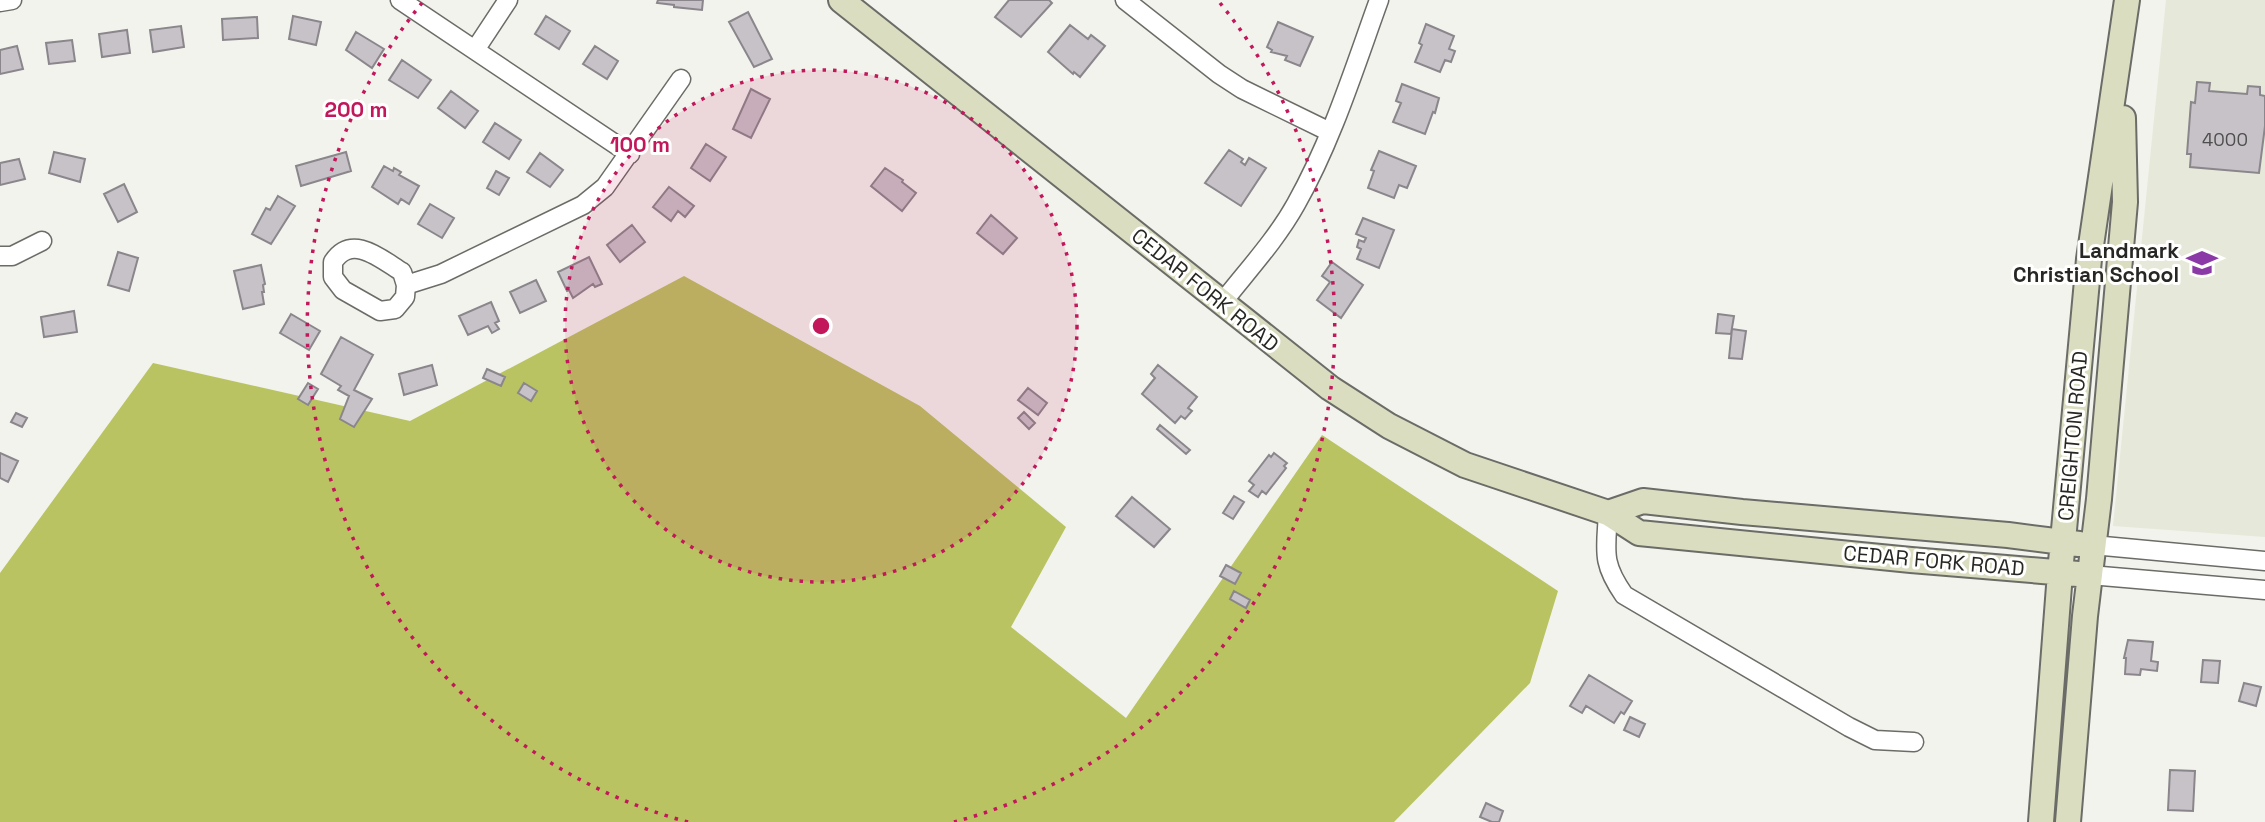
<svg xmlns="http://www.w3.org/2000/svg" width="2265" height="822" viewBox="0 0 2265 822" font-family="'Space Grotesk',sans-serif">
<style>
.built{fill:#e6e8da}
.forest{fill:#bac361}
.building{fill:#c6c2c7;stroke:#8a868b;stroke-width:2}
.lines{fill:none;stroke-linecap:round;stroke-linejoin:round}
.street-casing{stroke:#6b6c67;stroke-width:21}
.secondary-casing{stroke:#6b6c67;stroke-width:28}
.street{stroke:#fff;stroke-width:18}
.secondary{stroke:#dbddc0;stroke-width:24}
.ring{fill:none;stroke:#c2185b;stroke-width:3.5;stroke-dasharray:3.5 7}
.labels{text-anchor:middle;stroke-width:6;stroke-linejoin:round;paint-order:stroke}
.number-label{font-size:18px;fill:#4f4e4e}
.poi-label{font-size:21px;font-weight:bold;fill:#272725;stroke:#fffffe;text-anchor:end}
.street-label{font-size:21px;fill:#272725;stroke:#fffffe}
.centre{fill:#c2185b;stroke:#fffffe;stroke-width:3.5}
.ring-label{font-size:21px;text-anchor:middle;font-weight:bold;fill:#c2185b;stroke:#fffffe;stroke-width:6;stroke-linejoin:round;paint-order:stroke}
</style>
<rect width="100%" height="100%" fill="#f2f3ed"/>
<!-- built -->
<path class="built" d="M2166,0h99v537l-152,-11z"/>
<!-- forest -->
<path class="forest" d="M684,276l236,130 146,121 -55,100 115,91 196,-283 236,156 -28,92 -136,139h-1394v-249l153,-210 257,58z"/>
<!-- building -->
<path class="building" d="M658,0h45l-1,10 -28,-3v-2l-17,-2z
M1009,0h40l3,3 -31,34 -26,-20z
M748,12l24,47 -18,8 -25,-45z
M293,16l28,6 -5,23 -27,-6z
M546,16l24,15 -11,18 -24,-15z
M257,17l1,21 -35,2 -1,-21z
M1278,22l35,15 -13,29 -15,-6 2,-4 -16,-4 1,-2 -5,-3z
M1426,24l28,12 -5,13 6,2 -4,11 -6,-2 -5,12 -25,-10 7,-17 -3,-2z
M1070,25l18,14 3,-4 14,11 -25,31 -6,-5 -1,2 -25,-22z
M181,26l3,21 -31,5 -3,-22z
M127,30l3,23 -28,4 -3,-23z
M356,32l28,17 -12,19 -26,-18z
M72,40l3,21 -26,3 -3,-21z
M17,46l6,23 -23,5v-24z
M595,46l23,15 -11,18 -24,-15z
M402,60l29,20 -13,18 -29,-18z
M2197,82l13,1 -1,8 38,3 1,-8 12,1v8l5,1v30l-6,47 -69,-6 1,-13h-4l4,-52 4,1z
M1402,84l37,14 -4,15 -2,-1 -8,22 -32,-12 8,-19 -5,-2z
M751,89l19,10 -19,39 -18,-9z
M451,91l27,20 -13,17 -27,-20z
M495,123l26,17 -12,19 -26,-17z
M706,144l20,13 -16,24 -19,-13z
M1229,150l14,9 -2,3 4,3 4,-7 17,10 -25,38 -36,-23z
M1379,151l37,15 -9,22 -8,-3 -5,13 -26,-10 6,-17 -3,-1z
M54,152l31,7 -5,23 -31,-9z
M346,152l5,19 -50,15 -5,-20z
M540,153l23,17 -13,17 -23,-15z
M19,159l6,20 -25,6v-22z
M384,166l9,5 1,-3 7,4 -2,3 20,11 -10,18 -8,-5 -3,5 -26,-17z
M885,168l18,12 -1,2 14,11 -14,18 -31,-25z
M496,171l13,7 -10,17 -12,-7z
M124,184l13,28 -19,10 -14,-28z
M669,187l25,19 -9,11 -7,-6 -7,10 -18,-14z
M278,196l17,10 -24,38 -19,-10 14,-26 4,2z
M430,204l24,14 -12,20 -24,-14z
M991,215l26,23 -14,16 -26,-21z
M1363,218l31,12 -15,38 -22,-9 4,-10 -4,-2 2,-7 5,2 2,-4 -10,-4z
M632,225l13,17 -25,20 -13,-17z
M118,252l20,6 -9,33 -21,-6z
M589,257l13,27 -7,3 -2,-3 -20,14 -4,-8 -2,1 -9,-19z
M1332,262l31,23 -22,33 -24,-18 13,-18 -8,-6z
M261,265l4,19 -2,1 1,7h-2l2,12 -21,5 -9,-38z
M536,280l10,21 -26,12 -10,-21z
M491,302l8,19 -4,2 4,6 -7,4 -4,-7 -20,9 -9,-19z
M74,311l3,21 -33,5 -3,-20z
M291,314l29,17 -11,19 -29,-17z
M1718,314l16,2 -3,18 -15,-1z
M1732,329l14,2 -4,28 -13,-1z
M341,337l32,18 -19,35 18,9 -18,28 -14,-8 9,-23 -11,-6 3,-4 -20,-12z
M432,365l5,20 -33,10 -5,-21z
M1158,365l39,32 -9,11 4,3 -7,8 -4,-3 -6,7 -33,-29 13,-16 -4,-4z
M487,369l18,8 -4,9 -18,-8z
M308,383l10,6 -10,16 -10,-6z
M524,383l13,8 -6,10 -13,-8z
M1028,388l19,15 -9,12 -20,-15z
M1024,412l11,11 -6,6 -11,-11z
M16,413l11,5 -5,9 -11,-5z
M1160,425l30,25 -4,4 -29,-25z
M0,453l18,8 -10,21 -8,-4z
M1274,453l13,10 -3,3 2,2 -20,26 -4,-3 -4,6 -9,-6 5,-6 -5,-4 20,-26 2,2z
M1234,496l10,6 -11,17 -10,-6z
M1132,497l38,32 -16,18 -38,-31z
M1226,565l15,8 -6,11 -15,-8z
M1234,591l16,9 -4,8 -16,-9z
M2128,640l25,2 -2,19 7,1 -1,9 -16,-2 -1,6 -15,-1 1,-16h-2z
M2203,660l17,1 -2,22 -17,-1z
M1589,675l43,26 -8,13 -3,-2 -7,11 -28,-17 -4,7 -12,-7z
M2244,683l17,4 -5,19 -17,-5z
M1630,717l15,7 -6,13 -15,-7z
M2170,770l25,1 -2,40 -25,-1z
M1486,803l17,8 -4,11h-7l-12,-5z"/>
<g class="lines">
<!-- street casing -->
<g class="street-casing">
<path id="street" d="M400,0l230,154
M1125,0l94,74 23,15 88,43
M0,2l12,-2
M475,50l33,-50
M0,256h12l30,-15
M406,285l-4,-13c-21,-13 -50,-39 -69,-10v15l10,13 37,21 15,-2 10,-12 1,-12 35,-11 142,-69 22,-18 76,-108
M1222,303c25,-32 54,-63 74,-99 36,-64 58,-135 83,-204
M1608,513c-2,38 -7,49 16,82l225,132 26,13 39,2
M2093,545l172,16
M2090,575l175,15"/>
</g>
<!-- secondary casing -->
<g class="secondary-casing">
<path id="secondary" d="M841,0l489,388 59,38 76,39 143,48 31,20 272,27 179,15
M1608,513l35,-12 99,11 266,23 71,9
M2041,822l19,-249 29,-314 38,-259
M2068,822l17,-206 14,-117 26,-297 -2,-84"/>
</g>
<!-- street -->
<use href="#street" class="street"/>
<!-- secondary -->
<use href="#secondary" class="secondary"/>
</g>
<!-- distance rings -->
<circle cx="821" cy="326" r="256" fill="#c2185b" fill-opacity=".12"/>
<g class="ring">
<circle cx="821" cy="326" r="256"/>
<path d="M688 822A513 513 0 0 1 422 3M1220 3A513 513 0 0 1 954 822"/>
</g>
<!-- icons -->
<defs>
<g id="school-bare" transform="scale(2.415)"><path d="M0-5L7-2L0 1L-7-2ZM-4 1L0 2.5L4 1V4Q0 6-4 4Z" fill="#8b39a7" stroke="#fffffe" stroke-width="2.5" paint-order="stroke"/></g>
</defs>
<g fill-rule="evenodd">
<use href="#school-bare" x="2202" y="263"/>
</g>
<g class="labels">
<!-- number labels -->
<g class="number-label">
<text x="2225" y="146">4000</text>
</g>
<!-- poi labels -->
<g class="poi-label">
<text x="2179" y="258">Landmark<tspan x="2179" dy="24">Christian School</tspan></text>
</g>
<!-- street labels -->
<g class="street-label">
<text transform="translate(1205 290) rotate(39)" y="7">CEDAR FORK ROAD</text>
<text transform="translate(2073 436) rotate(-85)" y="7">CREIGHTON ROAD</text>
<text transform="translate(1934 561) rotate(5)" y="7">CEDAR FORK ROAD</text>
</g>
</g>
<circle cx="821" cy="326" r="10" class="centre"/>
<g class="ring-label">
<text x="356" y="117">200 m</text>
<text x="640" y="152">100 m</text>
</g>
</svg>
